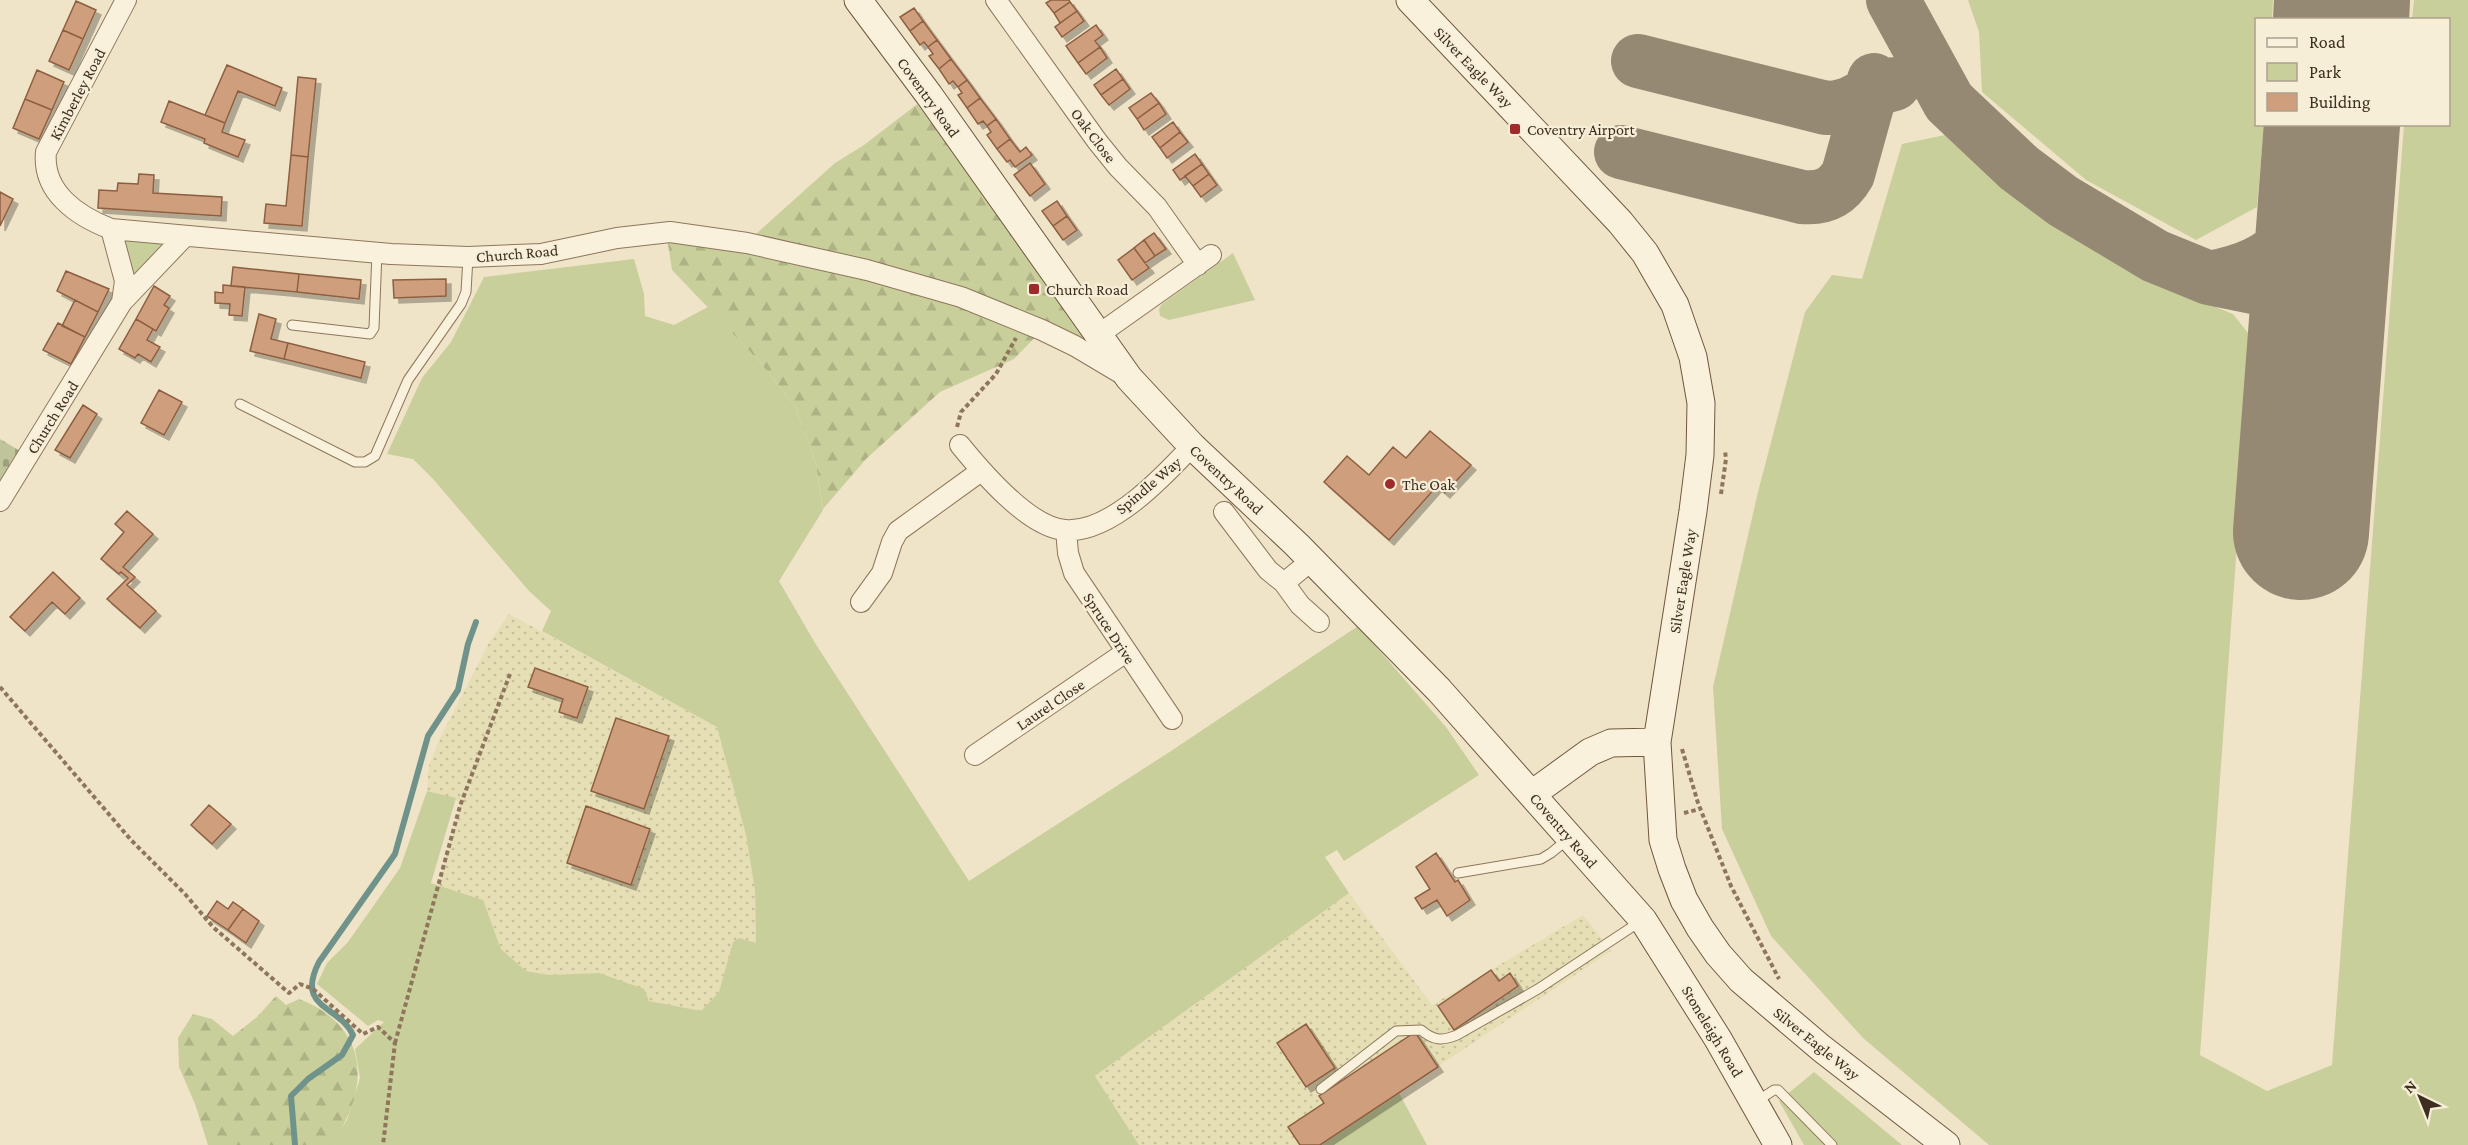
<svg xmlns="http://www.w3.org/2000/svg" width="2468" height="1145" viewBox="0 0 2468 1145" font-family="'Crimson Pro',serif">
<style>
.farmland{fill:url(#farmland-dots)}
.green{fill:#c9cf9b}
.forest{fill:url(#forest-firs)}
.cemetery{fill:url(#cemetery-stones)}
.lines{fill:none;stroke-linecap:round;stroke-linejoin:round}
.stream{stroke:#6f938a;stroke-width:6}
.taxiway{stroke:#968974;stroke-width:54}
.runway{stroke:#968974;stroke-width:136}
.building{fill:#cf9f7d;stroke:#8d5f41;stroke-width:1.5;filter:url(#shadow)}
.lane-casing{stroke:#8d765c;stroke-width:11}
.street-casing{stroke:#8d765c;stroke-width:22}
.secondary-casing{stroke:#6f573f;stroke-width:29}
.path{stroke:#8d765c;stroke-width:4;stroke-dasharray:4.5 3;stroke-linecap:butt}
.lane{stroke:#faf1dc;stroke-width:9}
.street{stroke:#faf1dc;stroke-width:20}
.secondary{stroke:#faf1dc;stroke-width:27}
.poi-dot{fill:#9e2a2b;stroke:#f7eed8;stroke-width:2}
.labels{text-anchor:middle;stroke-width:4.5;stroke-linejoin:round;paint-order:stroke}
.street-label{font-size:16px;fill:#3d2e20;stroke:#f7eed8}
.poi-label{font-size:16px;fill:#3d2e20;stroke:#f7eed8;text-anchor:start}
</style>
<defs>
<pattern id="farmland-dots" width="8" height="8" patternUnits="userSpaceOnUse" patternTransform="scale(1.5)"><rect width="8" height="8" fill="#e6deb5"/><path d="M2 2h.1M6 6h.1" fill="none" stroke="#c6bf9b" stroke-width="1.8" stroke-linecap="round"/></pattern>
<pattern id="forest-firs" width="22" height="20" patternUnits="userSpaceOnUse" patternTransform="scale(1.5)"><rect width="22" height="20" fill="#c9cf9b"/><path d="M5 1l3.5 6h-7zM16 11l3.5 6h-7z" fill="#aeb285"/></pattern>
<pattern id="cemetery-stones" width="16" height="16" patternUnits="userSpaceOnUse" patternTransform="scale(1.5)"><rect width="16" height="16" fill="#bfc49a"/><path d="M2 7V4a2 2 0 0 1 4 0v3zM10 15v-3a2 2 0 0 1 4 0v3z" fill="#9ca07d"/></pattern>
<filter id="shadow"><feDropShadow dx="5" dy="5" stdDeviation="0" flood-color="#0004"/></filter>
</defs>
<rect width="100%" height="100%" fill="#f0e4c8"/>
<!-- farmland -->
<path class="farmland" d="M509,614l208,113 29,108 9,55 1,54 -17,-6 -6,4 -14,50 -18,20 -52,-11 -50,-28 -50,2 -24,-4 -24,-22 -18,-49 -45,-15 22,-79 -5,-8 -28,-7 2,-25 10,-26 50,-97z
M1349,893l83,112 151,-90 28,36 -291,194h-181l-44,-69z"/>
<!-- green -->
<path class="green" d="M1968,0h305l-1,19 -16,1v104l8,1 -7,82 -61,33 -110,-60 -104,-88 -3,-60z
M2414,0h54v1145h-479l-126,-107 -92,-102 -49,-107 -9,-142 45,-195 47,-180 27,-37 30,4 40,-135 43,-9 68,60 111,74 109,45 19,24 -52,717 67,36 65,-26 72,-940 44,-1v-104l-36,-1z
M124,239l38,4 2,3 -30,30 -11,-35z
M1233,253l22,47 -86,20 -9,-4 -1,-7 3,-5z
M634,259l10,35 1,22 29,9 34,-18 51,54 36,45 21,58 7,46 -44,71 36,62 154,238 202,-130 187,-125 88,101 33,48 -135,86 -7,-11 -12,7 24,36 -254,183 44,69h-804l-2,-5 14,-20 13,-42 -5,-29 29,-27 -6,-2 -10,6 -51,-42 10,-21 21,-21 52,-74 27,-77 29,7 -25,85 52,17 18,49 25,22 23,4 50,-2 45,16 5,12 52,10 18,-19 14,-50 6,-4 17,5 -1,-53 -9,-55 -29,-108 -175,-96 9,-20 -22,-20 -96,-112 -20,-20 -26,-5 35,-76 29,-36 33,-65z
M1814,1072l88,73h-98l-25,-44z
M1399,1093l28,52h-107z"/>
<!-- forest -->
<path class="forest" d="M929,95l200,283 -87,-48 -28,29 -74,33 -74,67 -43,50 -7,-45 -21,-58 -36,-45 -87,-91 -4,-26 2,-12 77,10 88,-79 29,-18z
M276,996l10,9 13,-6c68,26 73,86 35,141l1,5h-127l-13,-41 -16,-37 -1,-29 15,-24 19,5 21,17 24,-19z"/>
<!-- cemetery -->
<path class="cemetery" d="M0,439l20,12 -20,36z"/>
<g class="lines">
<!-- stream -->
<path class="stream" d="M295,1145l-4,-49 17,-17 34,-24 11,-20c-14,-30 -58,-26 -34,-73l76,-108 33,-118 30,-46 10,-46 8,-22"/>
<!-- taxiway -->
<path class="taxiway" d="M1893,0l56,102 70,66 44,33 92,55 54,22 59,12 21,10 16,14 10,31
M1638,61l188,47c30,0 39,-18 68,-24
M1621,152l181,45c21,2 35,-4 46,-23l26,-94
M2209,278c76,-14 92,-46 120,-112"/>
<!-- runway -->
<path class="runway" d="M2341,20l1,-20
M2301,532l31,-408"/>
</g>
<!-- building -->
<path class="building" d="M1051,0h18l1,2 -16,11 -8,-10z
M76,1l20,9 -13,29 -20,-9z
M1070,2l7,9 -17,12 -6,-10z
M914,8l9,13 -13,10 -10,-14z
M1077,11l7,10 -22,16 -7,-10z
M923,21l14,19 -9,7 -4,-5 -4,3 -10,-14z
M1096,25l7,10 -8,6 5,6 -22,16 -12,-17z
M63,30l20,9 -14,31 -20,-9z
M937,40l14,19 -12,10 -10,-13 4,-2 -5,-7z
M1100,47l7,11 -21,16 -8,-11z
M951,59l16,21 -9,7 -5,-6 -4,3 -10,-15z
M227,65l55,23 -7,18 -37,-15 -13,32 -20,-8z
M1116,69l7,10 -22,16 -7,-10z
M37,70l27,12 -12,28 -27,-11z
M298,77l18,2 -8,78 -17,-2z
M1123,79l7,10 -21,16 -8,-10z
M967,80l13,18 -13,10 -9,-13 4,-2 -4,-6z
M1151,93l8,10 -22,16 -8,-11z
M980,98l16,21 -9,7 -4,-5 -5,3 -11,-16z
M25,99l27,11 -13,29 -26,-11z
M169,101l56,22 -3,9 23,8 -7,17 -34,-14 1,-4 -44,-17z
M1159,103l7,11 -22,16 -7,-11z
M996,119l14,20 -13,10 -10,-14 4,-3 -4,-6z
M1173,122l7,10 -20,16 -8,-11z
M1180,132l8,10 -21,16 -7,-10z
M1010,139l10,13 6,-5 6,8 -17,12 -5,-7 -3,2 -10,-13z
M1195,154l7,10 -22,16 -7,-10z
M291,155l17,2 -6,69 -38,-3 2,-19 20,2z
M1030,163l15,21 -15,12 -16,-21z
M1202,164l7,10 -16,12 -8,-10z
M139,174l15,1 -1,18 69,4 -1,19 -123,-8 1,-18 18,1 1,-8 20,1z
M1209,174l8,11 -16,12 -8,-11z
M0,192l13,7 -13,27z
M1057,201l10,15 -14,10 -11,-15z
M1067,216l10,14 -14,10 -10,-14z
M1154,233l12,16 -11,7 -11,-16z
M1144,240l11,16 -10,7 -11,-15z
M1134,248l15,20 -17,12 -14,-20z
M233,267l66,7 -2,18 -66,-6z
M66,271l43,18 -11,23 -41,-21z
M299,274l62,6 -2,19 -62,-7z
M446,279v17l-52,2 -1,-18z
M223,285l22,2 -3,29 -13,-1 1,-11 -15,-1v-11l8,1z
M154,286l16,10 -6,9 5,3 -13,23 -20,-12z
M75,300l23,12 -13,25 -23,-11z
M259,314l17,5 -5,20 17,4 -4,16 -34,-8z
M136,319l17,10 -6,11 13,7 -9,15 -13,-8 -3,4 -16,-9z
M58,323l27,14 -14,27 -28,-14z
M288,343l77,19 -4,16 -77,-19z
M159,390l23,12 -18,33 -23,-12z
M83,405l14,9 -27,44 -15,-8z
M1430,431l41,34 -26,28 -8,-7 -48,54 -65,-58 23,-26 22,19 24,-28 13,11z
M127,511l26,23 -30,33 12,10 -8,8 29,26 -16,17 -33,-29 21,-21 -7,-6 -2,2 -18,-15 23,-27 -9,-8z
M53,572l27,26 -15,16 -13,-12 -27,29 -15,-14z
M535,668l53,19 -11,31 -18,-6 4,-13 -35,-12z
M616,718l53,18 -25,73 -53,-18z
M209,805l22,19 -19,20 -21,-19z
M586,806l64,23 -19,56 -64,-22z
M1436,853l19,29 3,-2 12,20 -23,16 -10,-16 -15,9 -7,-11 15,-9 -14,-22z
M217,901l11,8 5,-7 10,7 -15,21 -21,-14z
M243,909l16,12 -13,22 -18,-13z
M1491,970l8,11 11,-8 8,13 -64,44 -16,-24z
M1306,1024l29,44 -29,19 -29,-44z
M1415,1032l23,35 -118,78h-20l-12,-18 36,-24 -5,-7z"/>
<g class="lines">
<!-- lane casing -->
<g class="lane-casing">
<path id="lane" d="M292,325l78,9 4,-6 3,-76
M240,404l115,58h10l10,-6 33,-76 53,-76 5,-12 2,-35
M1458,873l83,-14 10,-6 17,-14
M1321,1089l75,-58 25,-1c13,11 21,11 36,5l81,-46 103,-68
M1757,1101l17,-11h4l54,55"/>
</g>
<!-- street casing -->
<g class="street-casing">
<path id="street" d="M126,0l-80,152c-4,40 31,64 65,77l280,25 77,3 73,-3 76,-16 53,-6 77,11 120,27 94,27 81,33 33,16 47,28
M996,0l101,141 21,26 39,40 41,58
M111,229l14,52 -3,21
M1098,335l113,-80
M960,445c22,27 68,82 105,85 45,4 99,-54 127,-84
M0,501l122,-199 63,-66
M1224,512l44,58 16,13 16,22 19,17
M1066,530l2,23 6,20 98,146
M1284,583l28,-23
M861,602l21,-29 10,-31 6,-11 83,-60
M975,755l151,-103"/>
</g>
<!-- secondary casing -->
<g class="secondary-casing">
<path id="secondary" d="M858,0l71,95 200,283 63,68 105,99 142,145 204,230 75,119 60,106
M1410,0l210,222 25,31 30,52 18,52 8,46 -1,52 -7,56 -36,231 6,98 9,29 12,31 16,28 18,26 23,26 80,68 125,97
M1532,794l58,-42 21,-9 46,-1"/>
</g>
<!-- path -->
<path class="path" d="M957,427l4,-15 35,-38 20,-36
M1721,494l5,-35 -1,-8
M0,687l131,153 54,54 28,33 76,66 11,-9 13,5 50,45 15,-7 17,16 -12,102
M1682,749l16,54 33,83 48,93
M1684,813l16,-4
M395,1043l65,-237 50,-132"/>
<!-- lane -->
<use href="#lane" class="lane"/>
<!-- street -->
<use href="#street" class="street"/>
<!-- secondary -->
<use href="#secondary" class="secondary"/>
</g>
<!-- markers -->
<g class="poi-dot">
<rect x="1509" y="123" width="12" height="12" rx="3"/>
<rect x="1028" y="283" width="12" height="12" rx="3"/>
<circle cx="1390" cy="484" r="6"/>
</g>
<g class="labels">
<!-- street labels -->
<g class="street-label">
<text transform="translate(1474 67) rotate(46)" y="6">Silver Eagle Way</text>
<text transform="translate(77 94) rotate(-62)" y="6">Kimberley Road</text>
<text transform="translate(929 97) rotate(54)" y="6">Coventry Road</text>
<text transform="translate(1094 135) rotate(53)" y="6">Oak Close</text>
<text transform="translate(517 253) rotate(-5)" y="6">Church Road</text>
<text transform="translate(52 417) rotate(-58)" y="6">Church Road</text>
<text transform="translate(1227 479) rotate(43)" y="6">Coventry Road</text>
<text transform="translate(1148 485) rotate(-40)" y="6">Spindle Way</text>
<text transform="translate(1682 581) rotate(-81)" y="6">Silver Eagle Way</text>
<text transform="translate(1110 628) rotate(57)" y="6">Spruce Drive</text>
<text transform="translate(1050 704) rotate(-34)" y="6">Laurel Close</text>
<text transform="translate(1564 830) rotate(49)" y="6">Coventry Road</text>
<text transform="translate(1713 1031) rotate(59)" y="6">Stoneleigh Road</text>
<text transform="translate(1817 1043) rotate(39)" y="6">Silver Eagle Way</text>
</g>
<!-- poi labels -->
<g class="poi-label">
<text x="1527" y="135">Coventry Airport</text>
<text x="1046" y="295">Church Road</text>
<text x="1402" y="490">The Oak</text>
</g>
</g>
<!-- legend -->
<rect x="2255" y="18" width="195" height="108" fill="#f7eed8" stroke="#ada18e" stroke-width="1.5"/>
<rect x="2267" y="38" width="30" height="9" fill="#faf1dc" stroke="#ada18e" stroke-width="1.5"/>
<text x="2309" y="48" font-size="18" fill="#3d2e20">Road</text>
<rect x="2267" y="63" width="30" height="18" fill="#c9cf9b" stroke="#ada18e" stroke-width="1.5"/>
<text x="2309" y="78" font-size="18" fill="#3d2e20">Park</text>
<rect x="2267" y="93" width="30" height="18" fill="#cf9f7d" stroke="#ada18e" stroke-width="1.5"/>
<text x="2309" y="108" font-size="18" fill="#3d2e20">Building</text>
<!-- north arrow -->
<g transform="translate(2420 1097) rotate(317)" stroke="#f7eed8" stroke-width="4.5" paint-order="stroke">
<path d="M0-4.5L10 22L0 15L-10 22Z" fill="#3d2e20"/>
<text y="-9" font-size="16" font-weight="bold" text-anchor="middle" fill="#3d2e20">N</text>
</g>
</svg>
